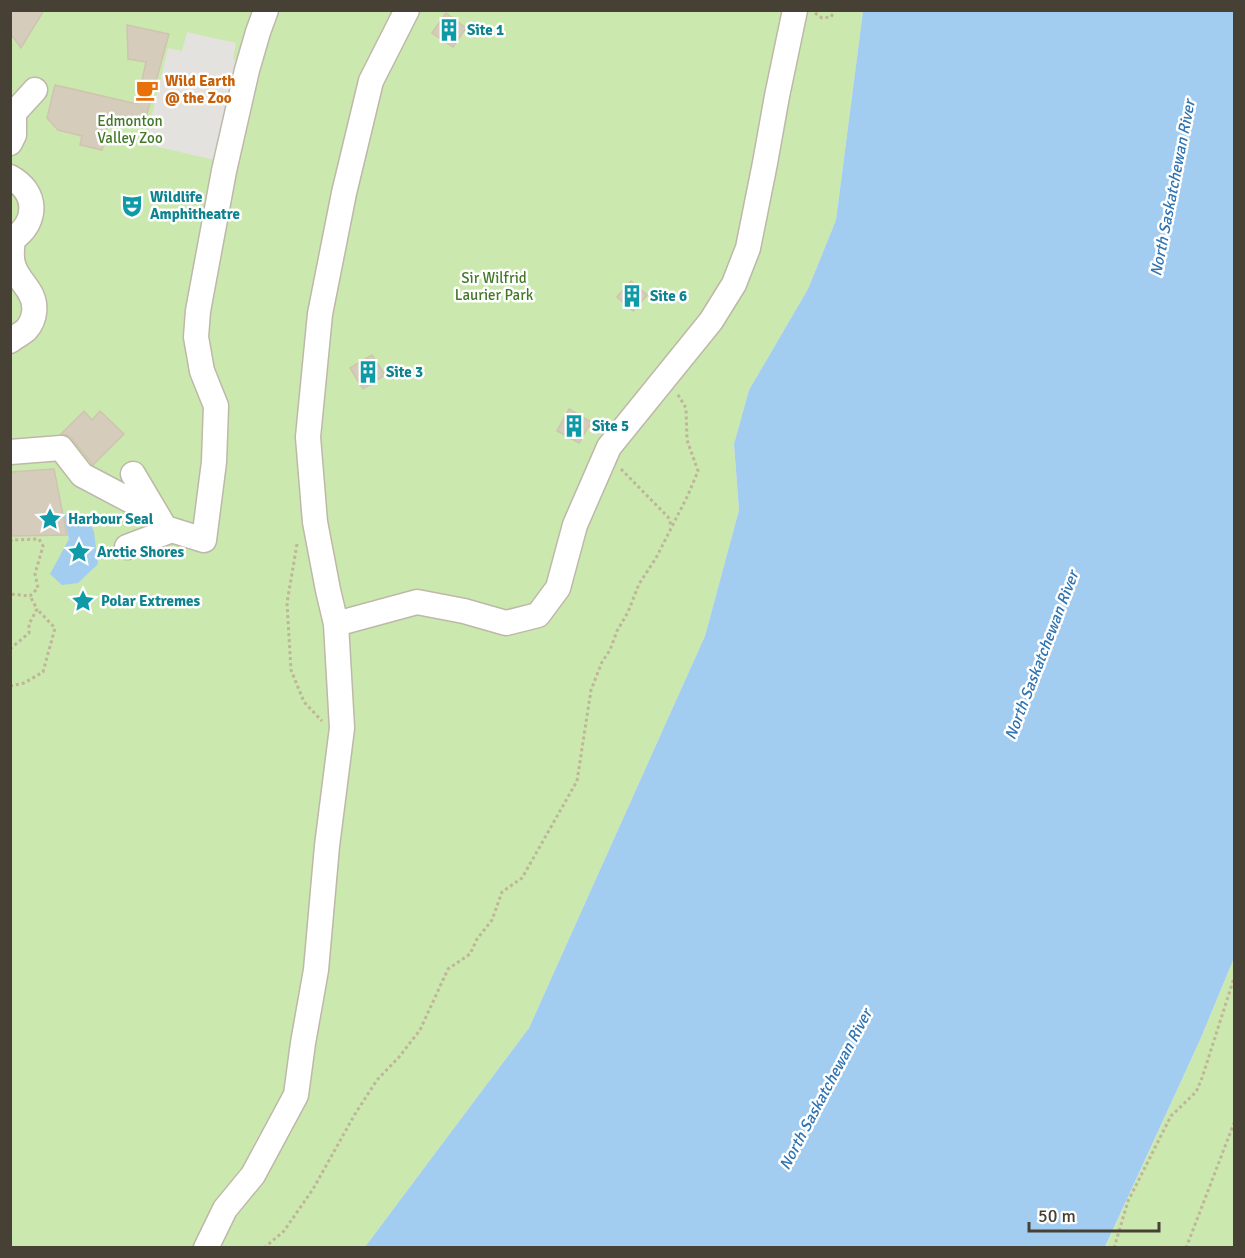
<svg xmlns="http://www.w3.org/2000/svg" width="1245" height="1258" viewBox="0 0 1245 1258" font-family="Signika,sans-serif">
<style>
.green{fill:#cbe8ae}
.parking{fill:#e4e2de}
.water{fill:#a2ccf0}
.building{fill:#d5ccbb;stroke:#cfc4af;stroke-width:1.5}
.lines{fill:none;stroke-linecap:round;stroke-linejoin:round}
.minor-casing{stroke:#beb8a9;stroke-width:27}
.path{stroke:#c0b49a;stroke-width:3;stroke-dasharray:3 3;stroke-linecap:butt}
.minor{stroke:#fff;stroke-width:24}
.labels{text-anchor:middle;stroke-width:5;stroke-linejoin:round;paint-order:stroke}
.culture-label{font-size:15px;font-weight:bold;fill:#0d838f;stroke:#fff;text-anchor:start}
.food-label{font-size:15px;font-weight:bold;fill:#c56008;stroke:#fff;text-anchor:start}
.park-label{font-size:15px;fill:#437828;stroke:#fff}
.water-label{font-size:16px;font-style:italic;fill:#2e74b2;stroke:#fff}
</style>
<rect width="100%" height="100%" fill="#f3f0e6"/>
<!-- green -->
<path class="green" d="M10,11h853l-27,209 -28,69 -59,101 -15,54 5,66 -34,126 -176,392 -164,219h-354z
M1234,958v289l-129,1 95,-208z"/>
<!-- parking -->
<path class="parking" d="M187,32l49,11 -3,16 5,2 -23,99 -70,-16 23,-96 14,3z"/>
<!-- water -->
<path class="water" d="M863,11h371v947l-34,82 -95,207h-740l164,-219 176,-392 34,-126 -5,-66 15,-54 59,-101 28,-69z
M77,513l13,9 4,10 4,32 -20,19 -16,2 -12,-11 19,-35 -6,-25z"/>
<!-- building -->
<path class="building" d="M10,10h34l-23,38 -11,-15z
M446,13l20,15 -13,19 -21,-14z
M127,25l42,9 -24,87 -35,-5 -8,34 -22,-5 2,-9 -24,-6 -11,-12 8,-33 82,19 9,-42 -18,-3z
M631,281l16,14 -14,16 -16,-14z
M372,355l13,20 -22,14 -13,-21z
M569,409l22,13 -12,21 -22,-12z
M84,411l8,9 8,-9 24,23 -31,31 -21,-26 -5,-4 -6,-1z
M54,469l13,66 -55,1 -2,-16 1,-48z"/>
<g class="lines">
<!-- minor casing -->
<g class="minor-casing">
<path id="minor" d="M10,143l4,-8v-22l21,-23
M10,177c28,15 28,45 3,62 -1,9 -3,19 1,28 3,9 10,16 15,24 8,12 7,28 -3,39 -5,4 -11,7 -16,11
M10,452l51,-4 21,27 74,39
M133,474l32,54 39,12 10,-78 2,-56 -14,-35 -6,-34 2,-26 26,-140 23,-101 11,-38 8,-22
M127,547l45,-17
M336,624l81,-22 47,9 42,12 32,-8 20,-27 17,-63 34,-78 102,-126 23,-37 14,-36 17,-85 12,-67 18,-86
M206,1248l19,-39 28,-34 43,-80 7,-52 13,-73 11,-124 15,-118 -6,-104 -8,-34 -13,-68 -7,-85 12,-123 24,-121 27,-112 36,-71"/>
</g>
<!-- path -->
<path class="path" d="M815,13l7,5 9,-1 4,-7
M621,469l47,48 3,8
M10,542l2,-2 27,-1 4,7 -8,28 3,14 -8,8 -20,-2
M297,544l-10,59 4,67 13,32 18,19
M10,649l19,-16v-9l8,-15 -7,-13
M10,686l14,-3 19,-11 12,-44 -18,-19
M264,1248l20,-17 29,-42 42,-75 22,-34 22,-23 21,-27 28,-61 22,-15 7,-15 15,-19 10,-28 20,-14 55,-97 14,-91 11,-28 8,-12 7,-19 11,-19 11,-28 17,-26 32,-63 10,-24 -11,-31 -1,-32 -9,-15
M1114,1248l14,-47 43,-85 25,-24 6,-14 32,-100
M1186,1248l48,-125"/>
<!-- minor -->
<use href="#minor" class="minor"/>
</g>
<!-- icons -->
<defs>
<g id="building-bare" transform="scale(1.8)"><path d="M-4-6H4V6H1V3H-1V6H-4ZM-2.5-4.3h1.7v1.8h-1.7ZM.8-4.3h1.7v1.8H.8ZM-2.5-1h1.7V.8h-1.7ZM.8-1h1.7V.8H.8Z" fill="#0f9aa8" stroke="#fff" stroke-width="2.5" paint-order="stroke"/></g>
<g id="cafe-bare" transform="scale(1.8)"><path d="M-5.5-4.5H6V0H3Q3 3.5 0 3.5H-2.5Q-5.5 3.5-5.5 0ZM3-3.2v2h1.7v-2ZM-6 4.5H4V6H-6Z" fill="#e8710a" stroke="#fff" stroke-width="2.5" paint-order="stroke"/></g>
<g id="theatre-bare" transform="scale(1.8)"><path d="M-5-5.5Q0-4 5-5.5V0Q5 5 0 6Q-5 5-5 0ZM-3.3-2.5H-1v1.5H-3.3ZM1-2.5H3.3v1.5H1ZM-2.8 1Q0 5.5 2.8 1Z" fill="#0f9aa8" stroke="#fff" stroke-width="2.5" paint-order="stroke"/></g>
<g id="sight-bare" transform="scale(1.8)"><path d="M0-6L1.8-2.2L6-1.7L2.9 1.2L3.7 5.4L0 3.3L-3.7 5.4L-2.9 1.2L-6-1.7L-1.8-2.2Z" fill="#0f9aa8" stroke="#fff" stroke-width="2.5" paint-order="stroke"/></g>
</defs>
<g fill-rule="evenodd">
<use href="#building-bare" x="449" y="30"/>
<use href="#cafe-bare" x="147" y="90"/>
<use href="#theatre-bare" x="132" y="206"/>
<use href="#building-bare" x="632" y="296"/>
<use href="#building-bare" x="368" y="372"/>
<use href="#building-bare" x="574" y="426"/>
<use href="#sight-bare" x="50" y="519"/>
<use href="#sight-bare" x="79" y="552"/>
<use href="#sight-bare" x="83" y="601"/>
</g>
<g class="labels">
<!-- culture labels -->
<g class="culture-label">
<text x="467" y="35">Site 1</text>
<text x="150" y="202">Wildlife<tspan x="150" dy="17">Amphitheatre</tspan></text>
<text x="650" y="301">Site 6</text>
<text x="386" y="377">Site 3</text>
<text x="592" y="431">Site 5</text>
<text x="68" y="524">Harbour Seal</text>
<text x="97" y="557">Arctic Shores</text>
<text x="101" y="606">Polar Extremes</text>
</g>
<!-- food labels -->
<g class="food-label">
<text x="165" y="86">Wild Earth<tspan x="165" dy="17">@ the Zoo</tspan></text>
</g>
<!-- park labels -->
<g class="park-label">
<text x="130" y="126">Edmonton<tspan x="130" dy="17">Valley Zoo</tspan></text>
<text x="494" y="283">Sir Wilfrid<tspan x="494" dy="17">Laurier Park</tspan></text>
</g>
<!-- water labels -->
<g class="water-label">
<text transform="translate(1172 188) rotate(-79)" y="6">North Saskatchewan River</text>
<text transform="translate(1041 655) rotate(-69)" y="6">North Saskatchewan River</text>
<text transform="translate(825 1089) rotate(-62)" y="6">North Saskatchewan River</text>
</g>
</g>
<!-- border -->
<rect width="1245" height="1258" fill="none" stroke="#464035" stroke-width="24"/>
<!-- scale -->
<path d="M1029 1222v9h130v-9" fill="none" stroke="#464035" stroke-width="3"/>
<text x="1038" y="1222" font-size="18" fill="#464035" stroke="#ffffff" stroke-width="4.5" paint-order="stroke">50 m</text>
</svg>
